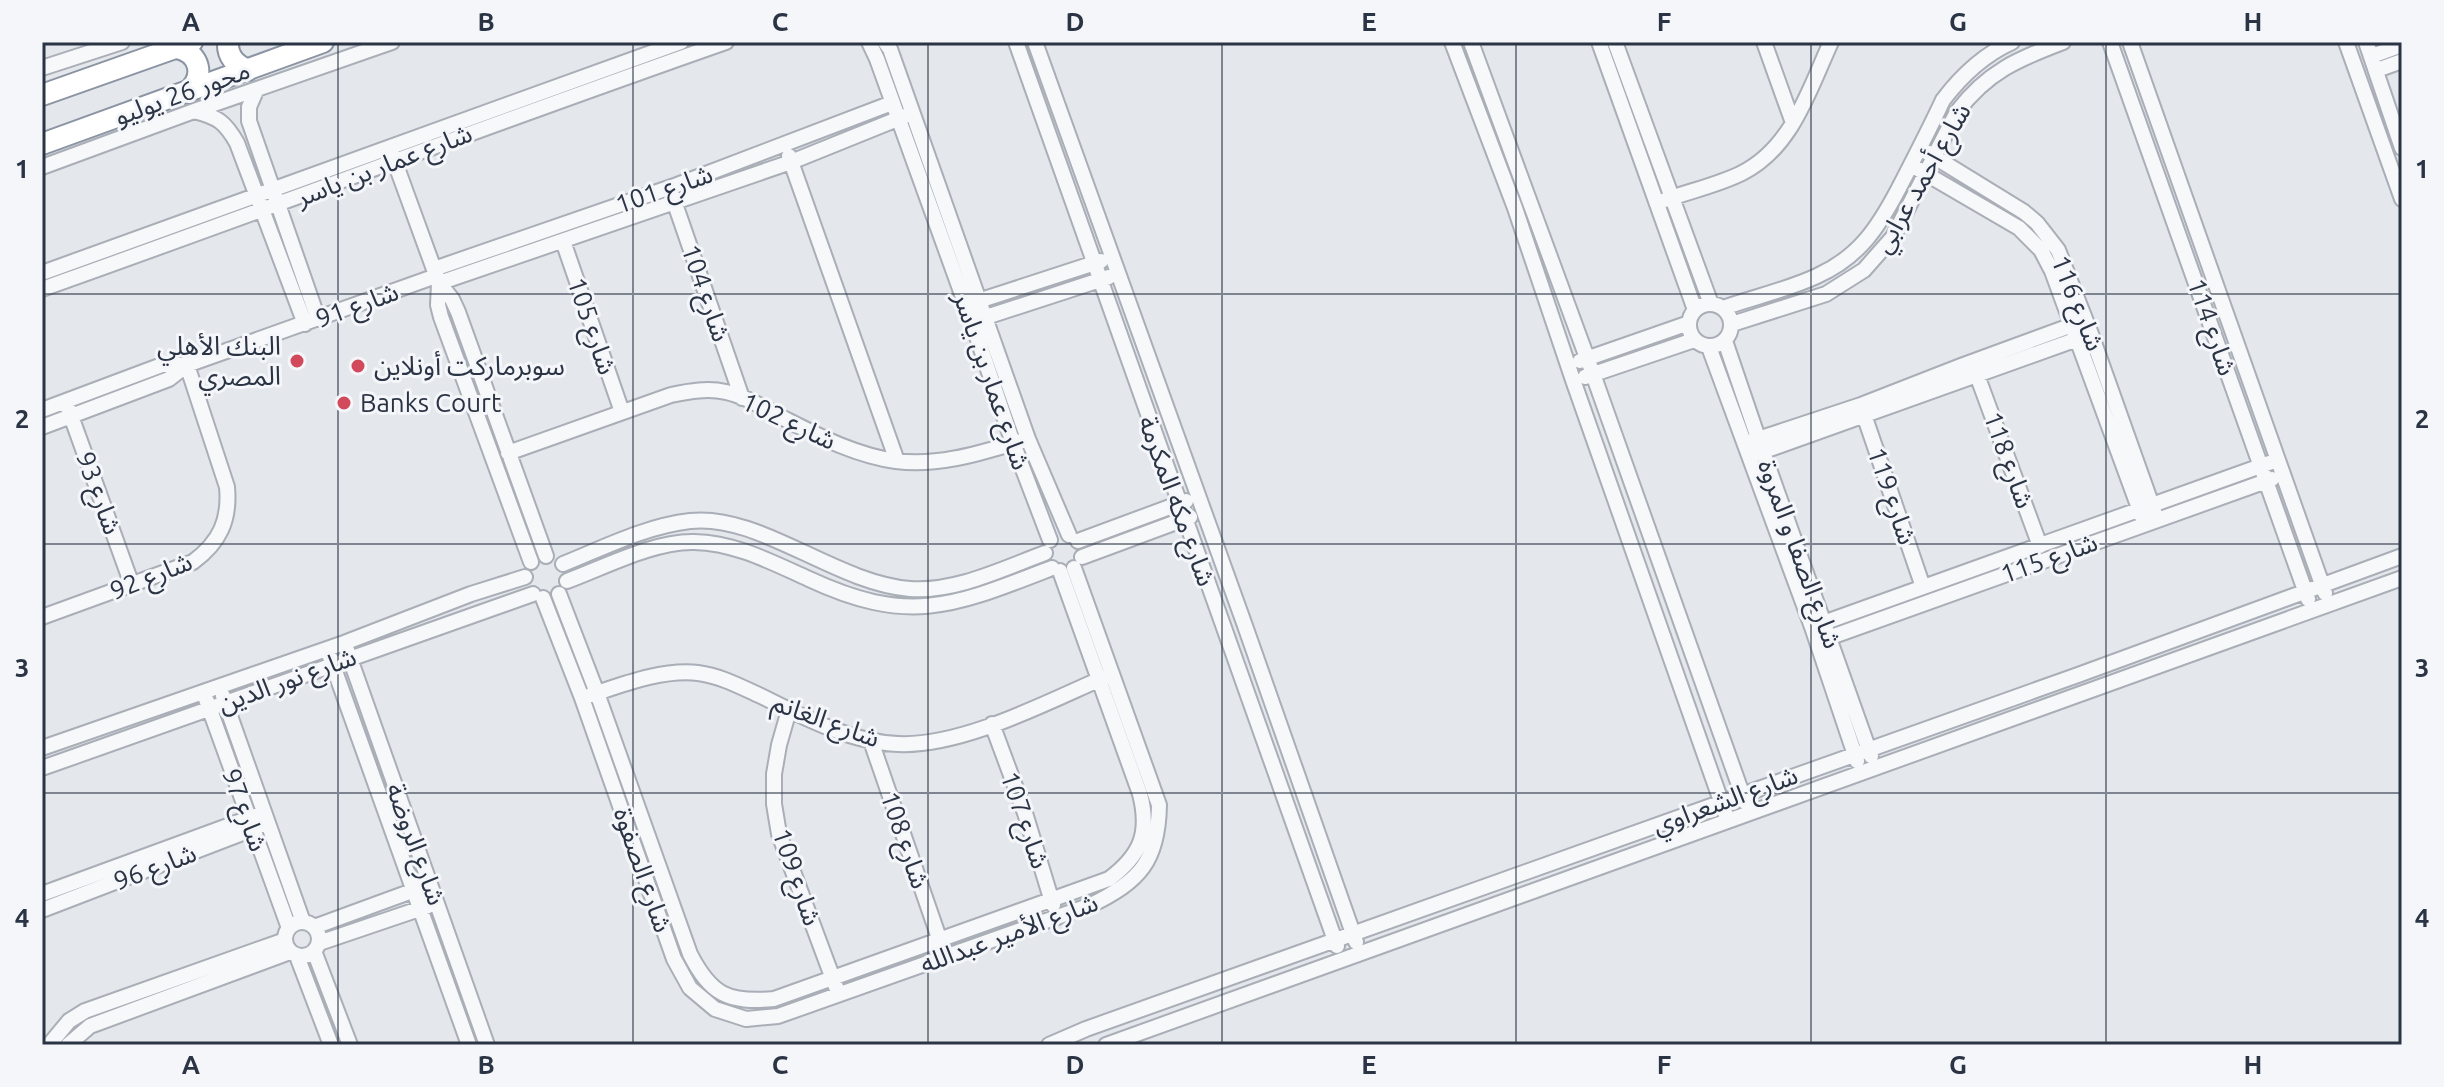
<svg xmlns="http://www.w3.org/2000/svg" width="2444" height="1087" viewBox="0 0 2444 1087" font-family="Ubuntu,'Noto Sans Arabic',sans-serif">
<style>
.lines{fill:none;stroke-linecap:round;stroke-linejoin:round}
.minor-casing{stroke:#a9aeb7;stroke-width:18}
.highway-casing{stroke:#8b94a3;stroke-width:24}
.minor{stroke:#f7f8fa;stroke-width:14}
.highway{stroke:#fff;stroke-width:20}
.grid{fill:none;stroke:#2b3445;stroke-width:2;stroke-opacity:0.55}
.poi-dot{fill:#d1495b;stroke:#f4f6f9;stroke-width:3}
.labels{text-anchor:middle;stroke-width:6;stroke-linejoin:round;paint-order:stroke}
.street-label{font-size:26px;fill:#2b3445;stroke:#f4f6f9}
.poi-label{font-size:26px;fill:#2b3445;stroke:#f4f6f9;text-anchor:start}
.neatline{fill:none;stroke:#2b3445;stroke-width:3}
.grid-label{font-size:26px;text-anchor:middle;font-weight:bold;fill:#2b3445}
</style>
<rect width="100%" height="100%" fill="#e4e7ec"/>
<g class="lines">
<!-- minor casing -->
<g class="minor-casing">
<path id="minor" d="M869,42l8,17 95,263 41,121 37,97
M885,42l5,7 138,390 41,96
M1016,42l321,904
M1035,42l209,581 112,319
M1452,42l63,166 58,172 155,441
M1471,42l122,332 152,428
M1599,42l96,268
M1615,42l96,262
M1764,42l29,81
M2110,42l198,557
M2130,42l195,551
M2346,42l56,157
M2366,42l36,106
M2372,56l30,-11
M42,68l80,-26
M2377,70l25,-9
M256,91l-7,16v14l69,198
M194,111c24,6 31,11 43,32l68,181
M1920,148l104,64 13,11 21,27 33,84 64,180
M392,154l47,129 13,16 6,13 88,244
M789,156l108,305
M1911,165l108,63 22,22 11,21 91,248
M42,167l152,-56 198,-69
M672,195l70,203
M1665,200c25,-9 53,-15 77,-27 50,-25 67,-83 89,-131
M563,241l59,171
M434,269l243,-84 215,-82
M42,273l639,-231
M439,283l352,-121 114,-46
M439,283l-1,22 3,12 90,245
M42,289c228,-81 455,-167 684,-247
M972,303l129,-42
M1689 325a21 21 0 1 1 42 0a21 21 0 1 1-42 0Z
M1723,308c31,-11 64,-18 94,-32 42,-19 61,-48 82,-88 15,-29 30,-58 44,-88 19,-25 40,-45 69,-58
M980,319l129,-42
M1732,324l94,-30 38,-24 29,-33 64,-125c30,-40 61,-53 106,-70
M1725,341l33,97 113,318
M1709,347l103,280 45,134
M1580,361l109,-38
M1977,375l63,171
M1585,377l109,-37
M66,402l66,183
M1862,409l61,178
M42,410l120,-45h25l249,-89
M42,427l127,-48 18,-14
M1752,441l109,-36 100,-39 117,-43
M508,453l163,-58c19,-4 37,-7 55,-3 18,4 35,14 51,23 38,19 76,40 119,46 45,6 90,-10 132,-22
M1756,454l327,-117
M1078,541l108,-40
M1082,557l108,-40
M563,564c40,-16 83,-38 127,-43 69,-8 145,62 220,68 46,3 92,-20 135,-36
M567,581c38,-14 87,-40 127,-39 42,1 77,20 115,37 101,47 145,27 243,-11
M559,594l38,99 93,261c21,41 38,49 84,45l335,-120c32,-24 41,-46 31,-85l-80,-223
M543,598l39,100 92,261 16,29 25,21 31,10 32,-3 313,-111c49,-24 67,-44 68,-100l-85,-237
M42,617l151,-55c27,-20 37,-42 34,-75l-40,-122
M1812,627l457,-164
M1817,642l455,-163
M347,650l140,395
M330,657l139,388
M591,695c33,-11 72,-26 107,-22 23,3 43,14 63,23 42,21 89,46 137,48 64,3 149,-42 207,-67
M223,696l80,226
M206,699l83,229
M789,710l-10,35 -5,29v30l5,30 57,153
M992,724l33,89 28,92
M871,741l68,197
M42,748l302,-105 127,-49 54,-17
M42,768l491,-174
M42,894l213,-78
M42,910l216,-83
M285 939a17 17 0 1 1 34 0a17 17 0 1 1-34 0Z
M314,927l109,-40
M319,943l109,-37
M314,951l36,94
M297,956l34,89
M49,1045l20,-24 16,-10 200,-71
M68,1045l22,-19 200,-74
M1049,1045l37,-16 992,-354 324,-119
M1106,1045l1296,-467"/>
</g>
<!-- highway casing -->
<g class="highway-casing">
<path id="highway" d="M228,42c-1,14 7,23 20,28
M177,48c23,5 29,29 10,44
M42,95l150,-53
M42,144l281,-102"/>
</g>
<!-- minor -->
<use href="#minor" class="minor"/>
<!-- highway -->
<use href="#highway" class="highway"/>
</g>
<!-- grid -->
<path class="grid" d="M338,42v1003M633,42v1003M928,42v1003M1222,42v1003M1516,42v1003M1811,42v1003M2106,42v1003M42,294h2360M42,544h2360M42,793h2360"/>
<!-- markers -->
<g class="poi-dot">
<circle cx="297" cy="361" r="8"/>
<circle cx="358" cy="366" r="8"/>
<circle cx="344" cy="403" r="8"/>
</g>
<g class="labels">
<!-- street labels -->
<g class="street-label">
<text transform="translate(182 93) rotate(-20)" y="9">محور 26 يوليو</text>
<text transform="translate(384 165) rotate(-21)" y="9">شارع عمار بن ياسر</text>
<text transform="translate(1922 178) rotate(-60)" y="9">شارع أحمد عرابي</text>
<text transform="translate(664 189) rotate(-19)" y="9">شارع 101</text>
<text transform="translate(706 293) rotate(71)" y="9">شارع 104</text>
<text transform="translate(2078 303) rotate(68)" y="9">شارع 116</text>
<text transform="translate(357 305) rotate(-20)" y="9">شارع 91</text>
<text transform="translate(592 326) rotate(71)" y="9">شارع 105</text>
<text transform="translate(2212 327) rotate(71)" y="9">شارع 114</text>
<text transform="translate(992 381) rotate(71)" y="9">شارع عمار بن ياسر</text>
<text transform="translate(789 421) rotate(25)" y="9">شارع 102</text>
<text transform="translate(2009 460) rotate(70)" y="9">شارع 118</text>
<text transform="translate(99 493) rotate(70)" y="9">شارع 93</text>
<text transform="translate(1892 496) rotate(71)" y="9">شارع 119</text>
<text transform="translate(1177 501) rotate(70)" y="9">شارع مكه المكرمة</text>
<text transform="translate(1800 554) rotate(70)" y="9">شارع الصفا و المروة</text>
<text transform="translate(2049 558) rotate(-20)" y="9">شارع 115</text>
<text transform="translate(151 576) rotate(-22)" y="9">شارع 92</text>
<text transform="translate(287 680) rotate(-20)" y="9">شارع نور الدين</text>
<text transform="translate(826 720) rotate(20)" y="9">شارع الغانم</text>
<text transform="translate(1725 800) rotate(-20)" y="9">شارع الشعراوي</text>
<text transform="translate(245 810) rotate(70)" y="9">شارع 97</text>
<text transform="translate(1025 820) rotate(71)" y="9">شارع 107</text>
<text transform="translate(905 840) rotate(71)" y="9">شارع 108</text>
<text transform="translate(416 844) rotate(70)" y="9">شارع الروضة</text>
<text transform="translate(155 867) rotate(-21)" y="9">شارع 96</text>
<text transform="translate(643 870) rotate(71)" y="9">شارع الصفوة</text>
<text transform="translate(797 877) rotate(71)" y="9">شارع 109</text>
<text transform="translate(1009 933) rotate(-20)" y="9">شارع الأمير عبدالله</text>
</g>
<!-- poi labels -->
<g class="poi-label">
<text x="281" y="355" text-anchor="end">البنك الأهلي<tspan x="281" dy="30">المصري</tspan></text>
<text x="374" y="375">سوبرماركت أونلاين</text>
<text x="360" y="412">Banks Court</text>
</g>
</g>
<!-- border -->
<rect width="2444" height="1087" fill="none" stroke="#f4f6f9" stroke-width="88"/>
<rect x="44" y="44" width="2356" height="999" class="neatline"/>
<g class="grid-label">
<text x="191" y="31">A</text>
<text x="486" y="31">B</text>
<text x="780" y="31">C</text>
<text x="1075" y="31">D</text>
<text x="1369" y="31">E</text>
<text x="1664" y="31">F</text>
<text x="1958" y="31">G</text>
<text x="2253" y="31">H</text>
<text x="22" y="178">1</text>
<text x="2422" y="178">1</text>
<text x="22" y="428">2</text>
<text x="2422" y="428">2</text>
<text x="22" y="677">3</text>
<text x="2422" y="677">3</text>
<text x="22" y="927">4</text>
<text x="2422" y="927">4</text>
<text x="191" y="1074">A</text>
<text x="486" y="1074">B</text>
<text x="780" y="1074">C</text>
<text x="1075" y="1074">D</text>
<text x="1369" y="1074">E</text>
<text x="1664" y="1074">F</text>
<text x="1958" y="1074">G</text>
<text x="2253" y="1074">H</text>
</g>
</svg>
